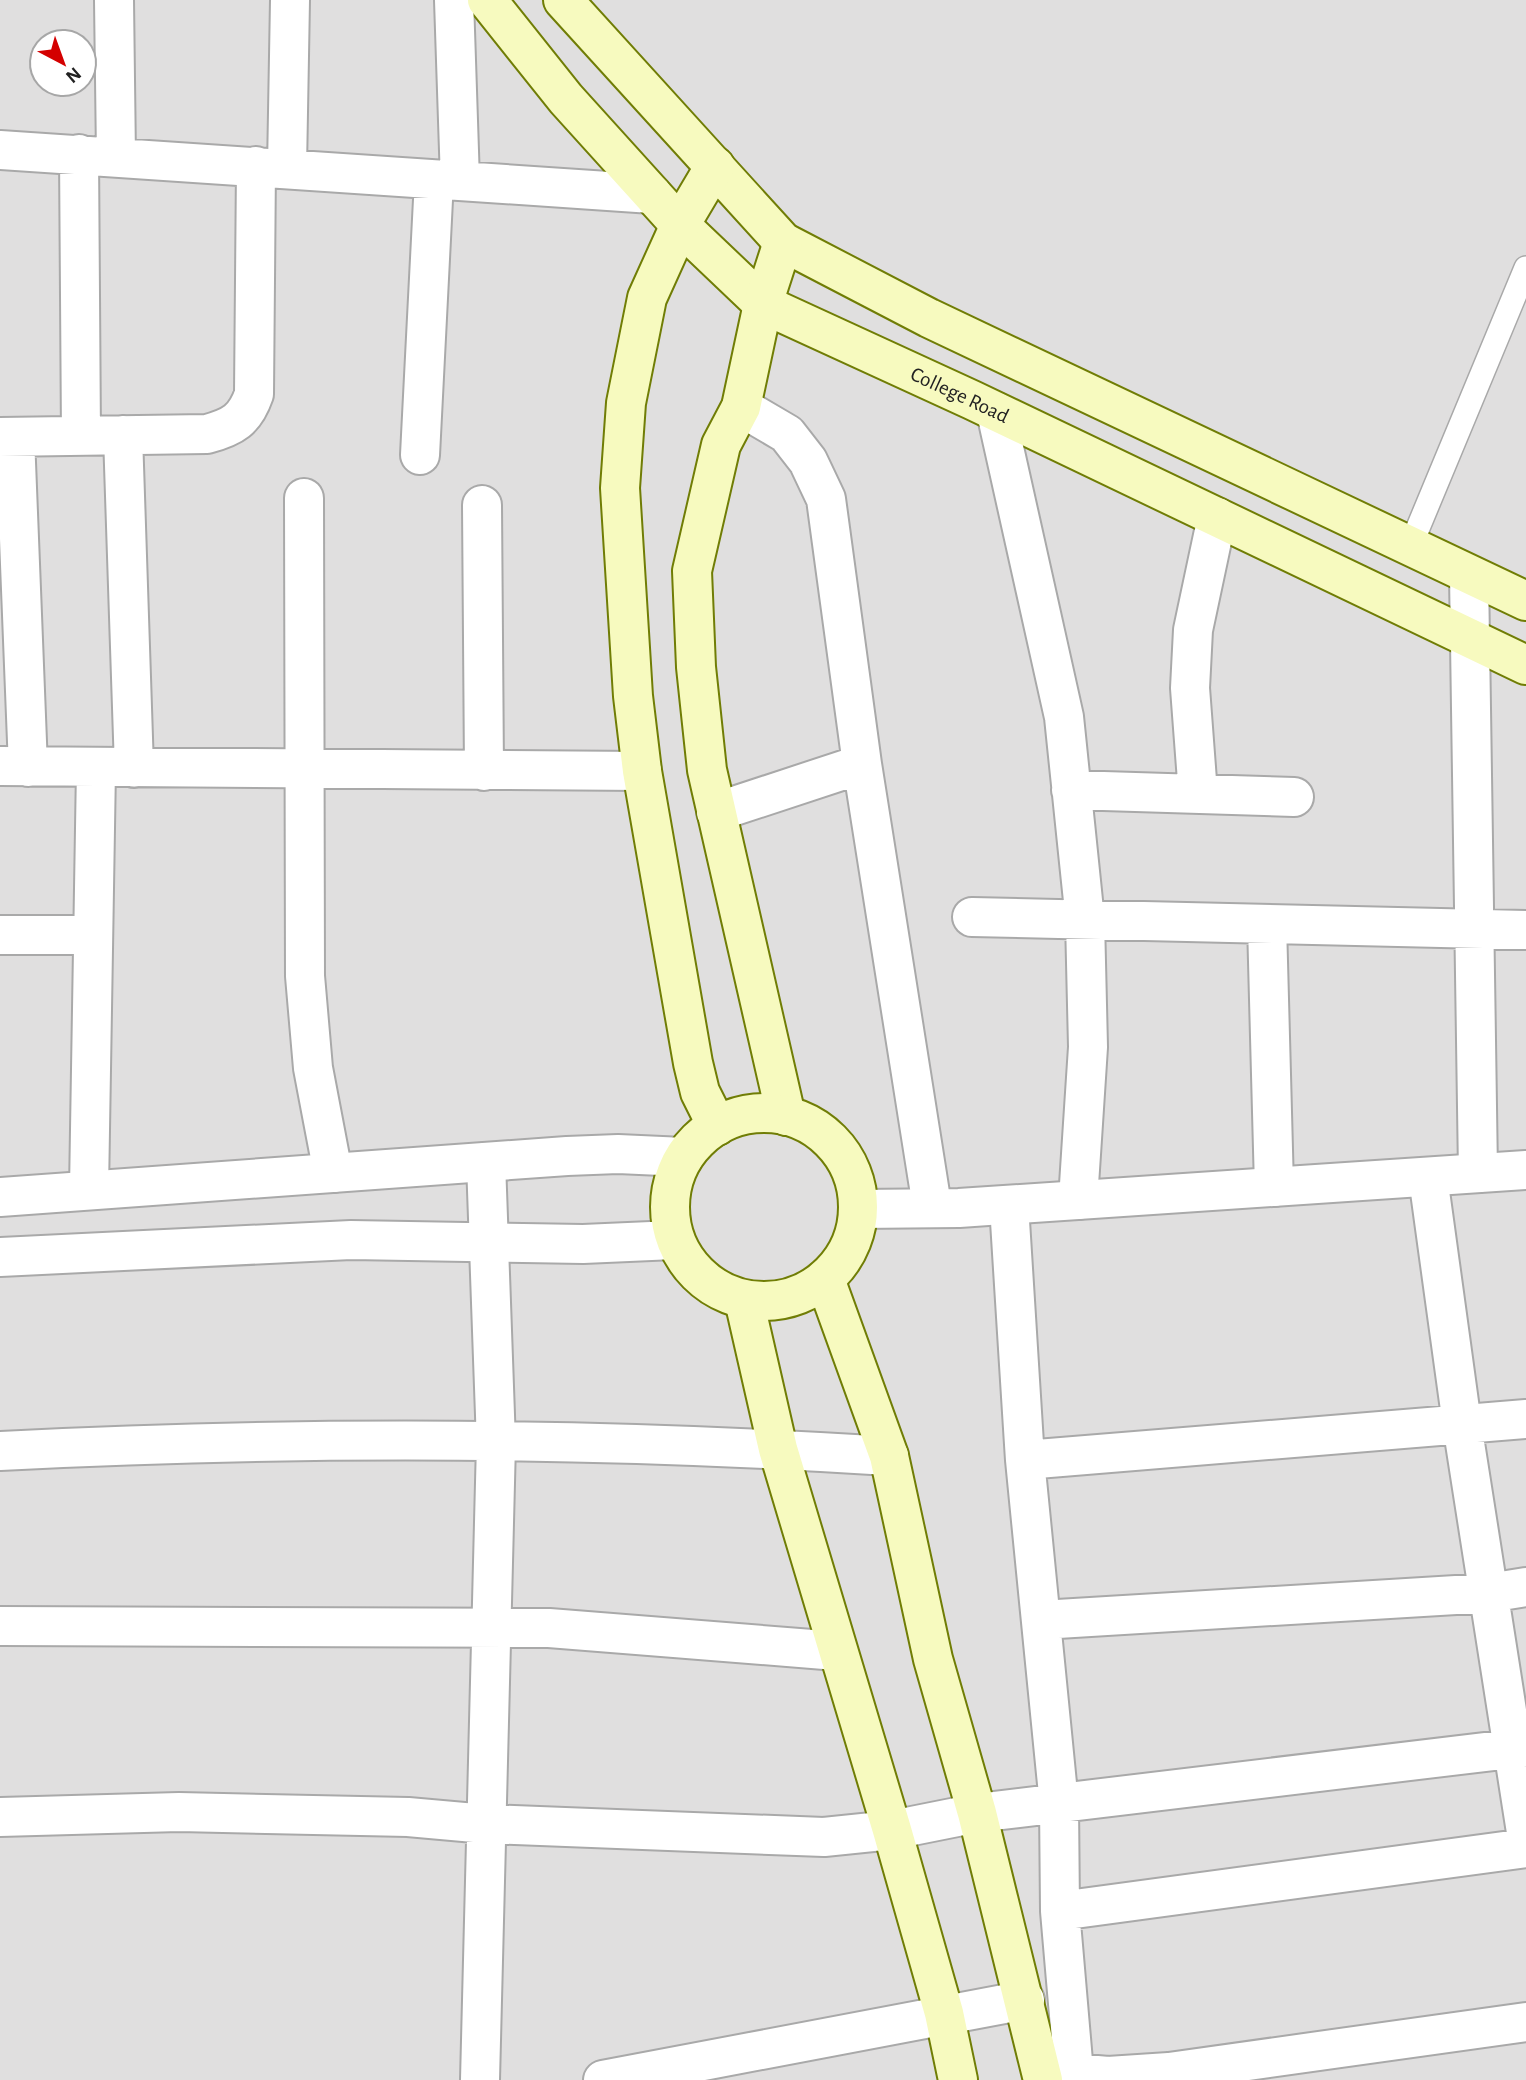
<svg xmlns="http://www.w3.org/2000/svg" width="1526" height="2080" viewBox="0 0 1526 2080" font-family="'Alegreya Sans',sans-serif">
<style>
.residential{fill:#e0dfdf;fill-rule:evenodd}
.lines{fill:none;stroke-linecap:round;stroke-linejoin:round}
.service-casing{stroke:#a9a9a9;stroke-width:26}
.minor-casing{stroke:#a9a9a9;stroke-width:42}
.tertiary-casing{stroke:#a9a9a9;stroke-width:42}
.secondary-casing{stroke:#707d05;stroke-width:42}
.service{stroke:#fff;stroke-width:23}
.minor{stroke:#fff;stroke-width:38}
.tertiary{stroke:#fff;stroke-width:38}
.secondary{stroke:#f7fabf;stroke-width:38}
.labels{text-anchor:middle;stroke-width:6;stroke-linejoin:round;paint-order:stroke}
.street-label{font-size:21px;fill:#222;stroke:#fff}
</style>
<rect width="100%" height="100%" fill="#f2efe9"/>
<!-- residential -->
<path class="residential" d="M0,0h1526v2080h-1526zM42,42h42v42h-42z"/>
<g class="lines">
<!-- service casing -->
<g class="service-casing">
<path id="service" d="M1410,547l116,-279"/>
</g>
<!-- minor casing -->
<g class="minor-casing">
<path id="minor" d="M114,0l2,157
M454,0l6,181
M0,150l652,44
M79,154l2,282
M287,168l3,-168
M741,407l46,27 21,27 18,38 36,265 70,442
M996,412l68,305 21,203 3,127 -10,153
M123,435l11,333
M0,437l207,-3c26,-7 38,-14 47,-40l2,-228
M15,437l13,330
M420,455l14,-275
M304,498l1,478 8,92 20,105
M482,505l2,266
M1469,575l9,598
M0,766l642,5
M1071,790l223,7
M1198,794l-8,-106 3,-58 24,-113
M716,812l146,-48
M972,917l554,13
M1267,924l7,263
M0,935h93
M1428,1177l34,247 64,408
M89,1190l7,-422
M1009,1205l16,255 34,344 1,107 14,162 -4,7
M0,1451c295,-15 594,-14 889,5
M1025,1460l501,-41
M1041,1620l448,-27 37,-6
M0,1626l549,2 288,23
M0,1817l179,-5 229,5 78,7 338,13 68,-7 85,-17 549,-66
M1060,1911l466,-63
M1074,2073l34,3 61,-4 357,-50
M480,2080l16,-637 -10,-281
M603,2080l422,-80"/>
</g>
<!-- tertiary casing -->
<g class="tertiary-casing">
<path id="tertiary" d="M0,1197l567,-41 51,-2 66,3
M859,1209l100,-1 567,-38
M0,1257l351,-17 232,4 91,-4"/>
</g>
<!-- secondary casing -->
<g class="secondary-casing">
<g id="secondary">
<path id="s1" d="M487,0l79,99 114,126 83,79 209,96 554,265"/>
<path d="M563,0l220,242 146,76 597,283"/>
<path d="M715,166l-35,59 -33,73 -21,105 -6,85 13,208 9,75 51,292 7,29 17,34"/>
<path d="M783,242l-20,62 -22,103 -20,38 -29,126 4,96 11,103 79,346"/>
<circle cx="764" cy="1207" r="94"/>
<path d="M825,1279l64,177 44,203 44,154 66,267"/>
<path d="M744,1300l34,149 114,381 52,183 14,67"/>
</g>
</g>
<!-- service -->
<use href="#service" class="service"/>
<!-- minor -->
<use href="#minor" class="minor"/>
<!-- tertiary -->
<use href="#tertiary" class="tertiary"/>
<!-- secondary -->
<use href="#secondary" class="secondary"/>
</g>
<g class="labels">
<!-- street labels -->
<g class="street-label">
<text dy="7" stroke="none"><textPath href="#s1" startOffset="628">College Road</textPath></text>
</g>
</g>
<!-- north arrow -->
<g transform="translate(63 63) rotate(139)"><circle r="33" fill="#ffffff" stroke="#a7a7a7" stroke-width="2"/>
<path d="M0-5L12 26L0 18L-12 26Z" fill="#d40000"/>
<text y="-10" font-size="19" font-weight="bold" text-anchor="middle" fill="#222222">N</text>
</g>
</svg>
